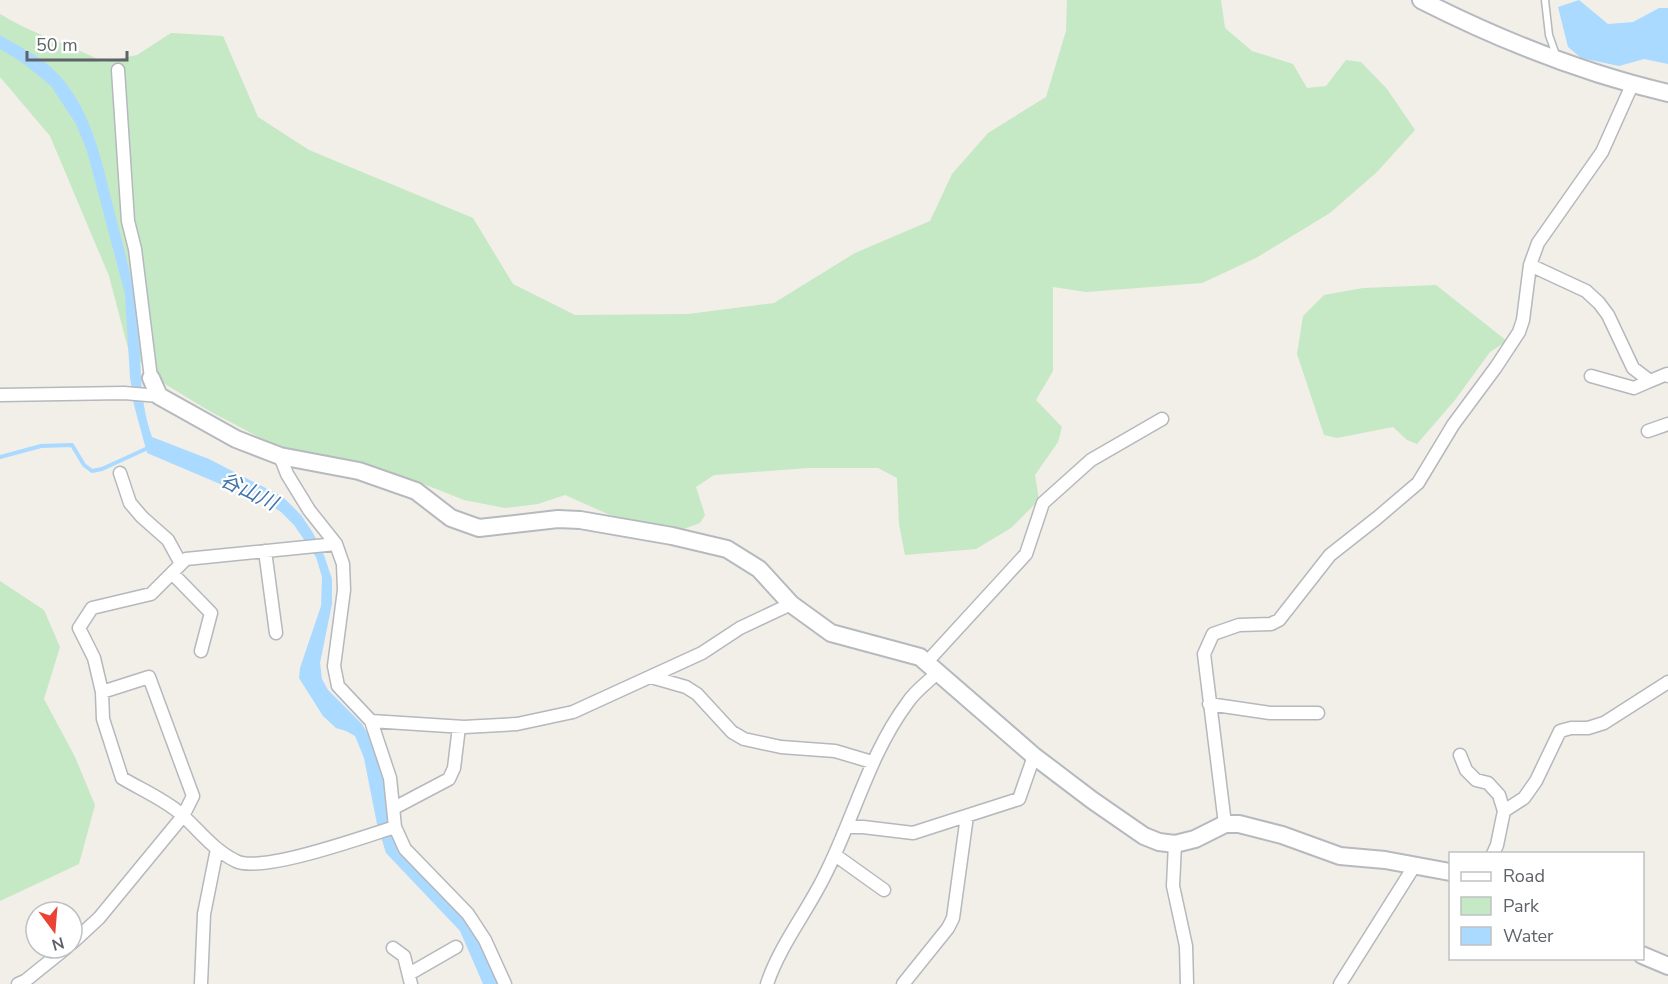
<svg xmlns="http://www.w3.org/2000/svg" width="1668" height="984" viewBox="0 0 1668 984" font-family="'Nunito Sans','Noto Sans JP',sans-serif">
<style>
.green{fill:#c5e8c5}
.water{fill:#aadaff}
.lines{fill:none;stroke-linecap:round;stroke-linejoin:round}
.stream{stroke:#aadaff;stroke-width:4}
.lane-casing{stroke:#b5b8bc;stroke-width:9}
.street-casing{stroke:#b5b8bc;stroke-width:15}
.secondary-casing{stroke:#b6babf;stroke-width:20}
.lane{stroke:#fff;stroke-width:6}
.street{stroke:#fff;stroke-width:12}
.secondary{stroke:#fff;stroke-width:16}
.labels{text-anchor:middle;stroke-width:4.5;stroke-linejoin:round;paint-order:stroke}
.water-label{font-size:20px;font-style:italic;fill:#4174aa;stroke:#fff}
</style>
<rect width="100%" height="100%" fill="#f1efe8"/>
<!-- green -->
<path class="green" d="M1067,0h154l4,28 27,23 41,13 14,24 19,-2 20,-26 15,2 26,27 28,41 -38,42 -47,41 -74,45 -54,25 -116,9 -33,-5v84l-17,29 26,27 -4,15 -23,33 4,25 -28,28 -35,21 -71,6 -6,-31 -2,-46 -19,-10h-70l-94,7 -18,12 9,28 -5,8 -19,7 -71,-15 -45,-20 -27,9 -33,4 -41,-8 -43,-17 -74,-22 -69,-14 -67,-35 -46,-28 -36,-32 -20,-76 -59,-140 -50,-59v-63c32,20 69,30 103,48l34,-7 34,-22 52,3 35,81 51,33 164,68 40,66 62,31 113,-1 86,-11 81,-50 75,-32 22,-47 36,-41 58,-36 20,-66z
M1436,285l71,56 -17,11 -35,48 -38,44 -10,-4 -14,-13 -56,11 -13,-3 -27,-81 6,-38 21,-21 39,-7z
M0,581l44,29 16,37 -16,52 31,58 20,48 -16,59 -79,37z"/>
<!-- water -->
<path class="water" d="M1579,0l29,24 25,-2 26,-14h9v56l-24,-5 -25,7 -38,-8 -13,-11 -10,-40z
M0,35c18,11 42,22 57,38 37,39 46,95 59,145 9,34 18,68 22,103 4,41 0,76 14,116l57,22 74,38 18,18 12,18 11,22 8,24v25l-12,59 2,16 6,11 34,34 11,19 11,40 5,34 85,117 25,50h-16l-23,-53 -74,-78 -9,-29 -13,-66 -9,-22 -9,-5 -10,-3 -13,-12 -24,-38 1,-10 21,-62 1,-29 -6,-20 -22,-32 -13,-13 -23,-15 -19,-5 -92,-39 -13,-48 -4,-28 -5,-83 -38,-143 -11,-27 -25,-38 -28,-23 -23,-14z"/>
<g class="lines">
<!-- stream -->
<path class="stream" d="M0,457l41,-11 31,-1 12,20 8,6 10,-2 48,-22"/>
<!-- lane casing -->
<g class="lane-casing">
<path id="lane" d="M1545,0l4,35 7,20"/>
</g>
<!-- street casing -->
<g class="street-casing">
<path id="street" d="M118,70l10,151 7,28 16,129
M1530,265l56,26 13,12 9,12 25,53 17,13 17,-7 1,2
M1591,376l43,12 16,-7
M0,395l124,-2 35,3
M1648,431l20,-7
M280,456l7,18 22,36 27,34 7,20 1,26 -10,76 4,20 33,35 19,57 5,49 10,22 63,65 17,26 20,44
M120,473l10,30 12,14 26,23 13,24
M336,544l-150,15 -35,35 -59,14 -13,20 15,30 8,34 1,27 19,59c18,11 42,21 59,36 18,16 32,36 55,47 25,13 130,-25 159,-34
M265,551l11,82
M172,573l39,40 -10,38
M926,663l100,-109 17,-51 48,-43 71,-41
M651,677l35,10 11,7 35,38 12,7 37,8 54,4 37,11
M1209,704l61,9h48
M371,721l93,6 53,-3 56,-12 129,-59 38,-25 51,-24
M1460,755l6,15 10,10 12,3 11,12 5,16
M394,808l55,-29 5,-11 5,-41
M1225,824l-21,-170 9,-20 26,-9 32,-1 8,-4 51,-65 47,-37 41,-35 35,-58 43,-58 23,-35 4,-12 7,-55 8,-22 64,-91 30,-67
M848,827h15l50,6 106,-34 15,-43
M1175,844l-2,42 13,60 1,38
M1493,854l4,-9 7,-34 20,-13 12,-17 24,-50 11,-3h17l16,-5 64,-41
M835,855l49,35
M72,943l27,-25 84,-102 10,-20 -44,-119 -47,15
M393,948l11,8 7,28
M409,974l47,-27
M18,984l7,-3 41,-33
M201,984l3,-70 13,-65
M767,984c13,-39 40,-72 58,-109 29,-57 44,-121 83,-173 7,-11 20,-20 29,-29
M903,984l45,-56 5,-10 14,-102
M1340,984l75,-119"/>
</g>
<!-- secondary casing -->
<g class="secondary-casing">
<path id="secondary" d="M1421,0c79,40 161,73 247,93
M151,378l8,18 77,43 44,17 79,15 57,20 35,27 28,10 79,-9 22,1 92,16 55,13 32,20 32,35 40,29 89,24 114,99 58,44 52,36 15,6 16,2 20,-5 30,-15h14l43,11 58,21 45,4 65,12
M1642,955l26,11"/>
</g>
<!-- lane -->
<use href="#lane" class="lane"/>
<!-- street -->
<use href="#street" class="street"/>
<!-- secondary -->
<use href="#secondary" class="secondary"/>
</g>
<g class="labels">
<!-- water labels -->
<g class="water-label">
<text transform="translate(249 491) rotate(26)" y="7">谷山川</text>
</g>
</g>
<!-- legend -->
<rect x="1449" y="852" width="195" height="108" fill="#ffffff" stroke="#bfc1c3" stroke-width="1.5"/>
<rect x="1461" y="872" width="30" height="9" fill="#ffffff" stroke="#bfc1c3" stroke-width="1.5"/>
<text x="1503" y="882" font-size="18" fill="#5f6368">Road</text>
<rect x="1461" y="897" width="30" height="18" fill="#c5e8c5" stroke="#bfc1c3" stroke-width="1.5"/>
<text x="1503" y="912" font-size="18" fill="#5f6368">Park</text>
<rect x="1461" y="927" width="30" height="18" fill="#aadaff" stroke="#bfc1c3" stroke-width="1.5"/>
<text x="1503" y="942" font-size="18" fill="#5f6368">Water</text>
<!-- north arrow -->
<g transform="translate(54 930) rotate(164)"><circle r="28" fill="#ffffff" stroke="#bfc1c3" stroke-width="1.5"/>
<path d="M0-4.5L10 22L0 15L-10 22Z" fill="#ea4335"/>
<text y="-9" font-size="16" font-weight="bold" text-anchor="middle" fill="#5f6368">N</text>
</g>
<!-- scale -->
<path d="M27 51v9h100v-9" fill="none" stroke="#5f6368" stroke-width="3"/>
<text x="36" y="51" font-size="18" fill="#5f6368" stroke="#ffffff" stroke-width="4.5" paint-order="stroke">50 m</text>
</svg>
